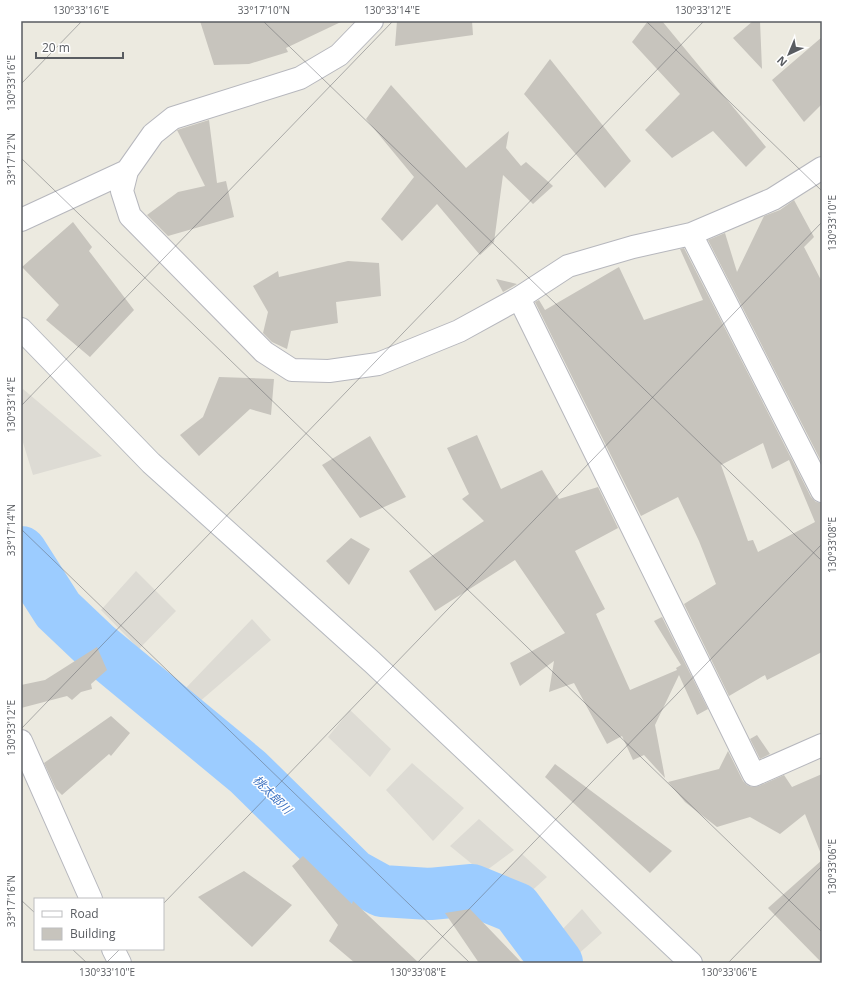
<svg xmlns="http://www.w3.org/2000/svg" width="843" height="984" viewBox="0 0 843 984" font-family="'Open Sans','Noto Sans JP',sans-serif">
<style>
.industrial{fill:#dddbd4}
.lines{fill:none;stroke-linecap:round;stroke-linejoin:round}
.river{stroke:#9cccff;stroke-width:52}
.building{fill:#c7c4bd;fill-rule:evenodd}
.street-casing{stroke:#b6b7bd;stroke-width:24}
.secondary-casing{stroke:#b6b9bf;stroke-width:24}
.street{stroke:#fff;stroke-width:22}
.secondary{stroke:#fff;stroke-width:22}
.ticks{fill:none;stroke:#595c61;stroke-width:1;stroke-opacity:0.45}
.labels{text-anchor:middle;stroke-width:3;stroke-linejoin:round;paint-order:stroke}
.water-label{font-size:12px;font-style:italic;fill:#3f74c2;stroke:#fff}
.neatline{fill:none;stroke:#595c61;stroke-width:1.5}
.ticks-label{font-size:10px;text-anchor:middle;fill:#595c61}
</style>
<rect width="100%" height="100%" fill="#eceae0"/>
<!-- industrial -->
<path class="industrial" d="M23,389l79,67 -69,19 -12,-39v-45z
M136,571l40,40 -37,38 -38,-39z
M252,619l19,21 -73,63 -14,-13z
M350,710l41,39 -21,28 -42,-40z
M412,763l52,45 -31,33 -47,-51z
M479,819l35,31 -31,23 -33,-27z
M522,854l25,23 -21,19 -27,-19z
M582,909l20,24 -26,23 -19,-21z"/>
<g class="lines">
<!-- river -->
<path class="river" d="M21,552l37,58 39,37 151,125 105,103 29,16 48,3 42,-4 44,18 41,55"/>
</g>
<!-- building -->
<path class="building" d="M200,21h143l-57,27 2,4 -39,12 -35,1z
M397,21h75l1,14 -78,11z
M648,21h14l104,126 -20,20 -33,-36 -41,27 -27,-28 35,-36 -48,-52z
M753,21h7l2,48 -29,-31z
M822,37v67l-18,18 -32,-42z
M550,59l81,102 -26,27 -81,-94z
M391,85l75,83 43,-37 -3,17 15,18 5,-4 27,24 -20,18 -30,-29 -9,67 -14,13 -43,-51 -35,37 -21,-22 33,-42 -48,-58z
M209,120l8,63 9,-2 8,36 -66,19 -21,-21 31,-23 27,-6 -28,-56z
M794,200l20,37 -10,10 18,35v181l-114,-223 17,-7 12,39 27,-56 16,-6z
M73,222l19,25 -3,4 45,59 -44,47 -44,-37 13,-15 -37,-38z
M684,248l127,249 5,5 6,1v149l-55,28 -2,-5 -36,21 -45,-92 32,-20 -17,-43 -21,-44 -37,19 -106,-214 4,-2 6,10 74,-43 25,53 59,-20 -23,-51zM763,443l9,26 17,-9 26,62 -57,30 -5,-12 -5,1 -27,-76z
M348,261l31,2 2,33 -45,6 2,21 -47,8 -4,18 -15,-7 -9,-9 5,-21 -15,-26 25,-15 1,6z
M496,279l21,5 -14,8z
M219,377l55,2 -3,36 -21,-6 -51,47 -19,-21 23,-18z
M477,435l24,54 41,-19 17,29 39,-12 20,41 -43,23 30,58 -9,5 34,76 47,-20 -1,-2 5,-3 -27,-44 8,-4 46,92 -11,6 -18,-40 -24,50 10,53 -21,-23 -11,5 -11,-24 -15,8 -33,-61 -25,9 5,-31 -34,25 -10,-23 55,-30 -50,-73 -80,51 -26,-40 75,-50 -22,-22 7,-5 -22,-46z
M370,436l36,61 -46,21 -38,-53z
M351,538l19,11 -21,36 -23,-24z
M97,647l10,23 -16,14 1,5 -11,3 -9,8 -5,-4 -46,12v-23l24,-5z
M111,716l19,17 -19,23 -2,-2 -47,41 -6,-6 -12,-26z
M757,735l13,19 -10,5 -10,-20z
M728,751l15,30 4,4 5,2 7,-1 25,-11 8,12 30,-13v80h-1l-16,-40 -25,20 -30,-17 -33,10 -32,-25 -17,-20 51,-13z
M555,764l51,38 66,49 -22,22 -105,-96z
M303,856l49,48 1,-3 66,62h-64l-26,-22 9,-16 -46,-59z
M822,860v103l-54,-55z
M244,871l48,34 -40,42 -54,-50z
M470,909l52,54h-43l-34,-50z"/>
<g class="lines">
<!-- street casing -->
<g class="street-casing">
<path id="street" d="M372,21l-33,34 -39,23 -127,40 -20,16 -26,37 -5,20 8,25 134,136 28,18 37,1 49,-7 81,-33 60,-33 49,-32 65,-19 58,-13 82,-35 49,-31
M21,220l106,-49
M691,234l131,257
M519,298l235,477 68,-30
M21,741l70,158
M113,949l7,14"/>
</g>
<!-- secondary casing -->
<g class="secondary-casing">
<path id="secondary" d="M21,329l130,134 221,199 319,301"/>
</g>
<!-- street -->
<use href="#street" class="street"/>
<!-- secondary -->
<use href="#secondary" class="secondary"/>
</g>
<!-- ticks -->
<path class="ticks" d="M263,21l559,540M646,21l176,170M21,84l61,-63M21,158l801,774M21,406l372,-385M21,529l449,434M21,729l683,-708M21,900l14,13M163,904l659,-682M72,949l15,14M106,963l14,-14M417,963l405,-419M728,963l94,-97"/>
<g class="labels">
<!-- water labels -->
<g class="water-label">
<text transform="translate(272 795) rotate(45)" y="4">桃太郎川</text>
</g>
</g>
<!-- border -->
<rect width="843" height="984" fill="none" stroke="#ffffff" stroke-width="44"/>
<!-- legend -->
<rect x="34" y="898" width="130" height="52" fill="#ffffff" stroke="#bdbec0"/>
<rect x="42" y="911" width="20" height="6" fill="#ffffff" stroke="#bdbec0"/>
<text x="70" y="918" font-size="12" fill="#595c61">Road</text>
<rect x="42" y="928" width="20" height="12" fill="#c7c4bd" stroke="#bdbec0"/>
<text x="70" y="938" font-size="12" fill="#595c61">Building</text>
<!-- north arrow -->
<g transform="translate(789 54) rotate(224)" stroke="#ffffff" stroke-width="3" paint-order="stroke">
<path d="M0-3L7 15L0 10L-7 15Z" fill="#595c61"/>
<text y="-6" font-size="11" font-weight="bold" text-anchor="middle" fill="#595c61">N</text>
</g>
<!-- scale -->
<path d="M36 52v6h87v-6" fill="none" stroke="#595c61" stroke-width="2"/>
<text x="42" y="52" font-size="12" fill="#595c61" stroke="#ffffff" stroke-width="3" paint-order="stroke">20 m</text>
<rect x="22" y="22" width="799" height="940" class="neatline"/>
<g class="ticks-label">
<text x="81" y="14">130°33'16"E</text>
<text x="264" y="14">33°17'10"N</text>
<text x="392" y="14">130°33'14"E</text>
<text x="703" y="14">130°33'12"E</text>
<text transform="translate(11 83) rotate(-90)" y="4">130°33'16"E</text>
<text transform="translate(11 159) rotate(-90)" y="4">33°17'12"N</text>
<text transform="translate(832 223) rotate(-90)" y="4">130°33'10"E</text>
<text transform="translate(11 405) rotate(-90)" y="4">130°33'14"E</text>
<text transform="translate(11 530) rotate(-90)" y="4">33°17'14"N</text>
<text transform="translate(832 545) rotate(-90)" y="4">130°33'08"E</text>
<text transform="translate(11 728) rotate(-90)" y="4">130°33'12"E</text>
<text transform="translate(832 867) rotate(-90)" y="4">130°33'06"E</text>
<text transform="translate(11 901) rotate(-90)" y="4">33°17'16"N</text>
<text x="107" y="976">130°33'10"E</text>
<text x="418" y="976">130°33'08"E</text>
<text x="729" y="976">130°33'06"E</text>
</g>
</svg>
